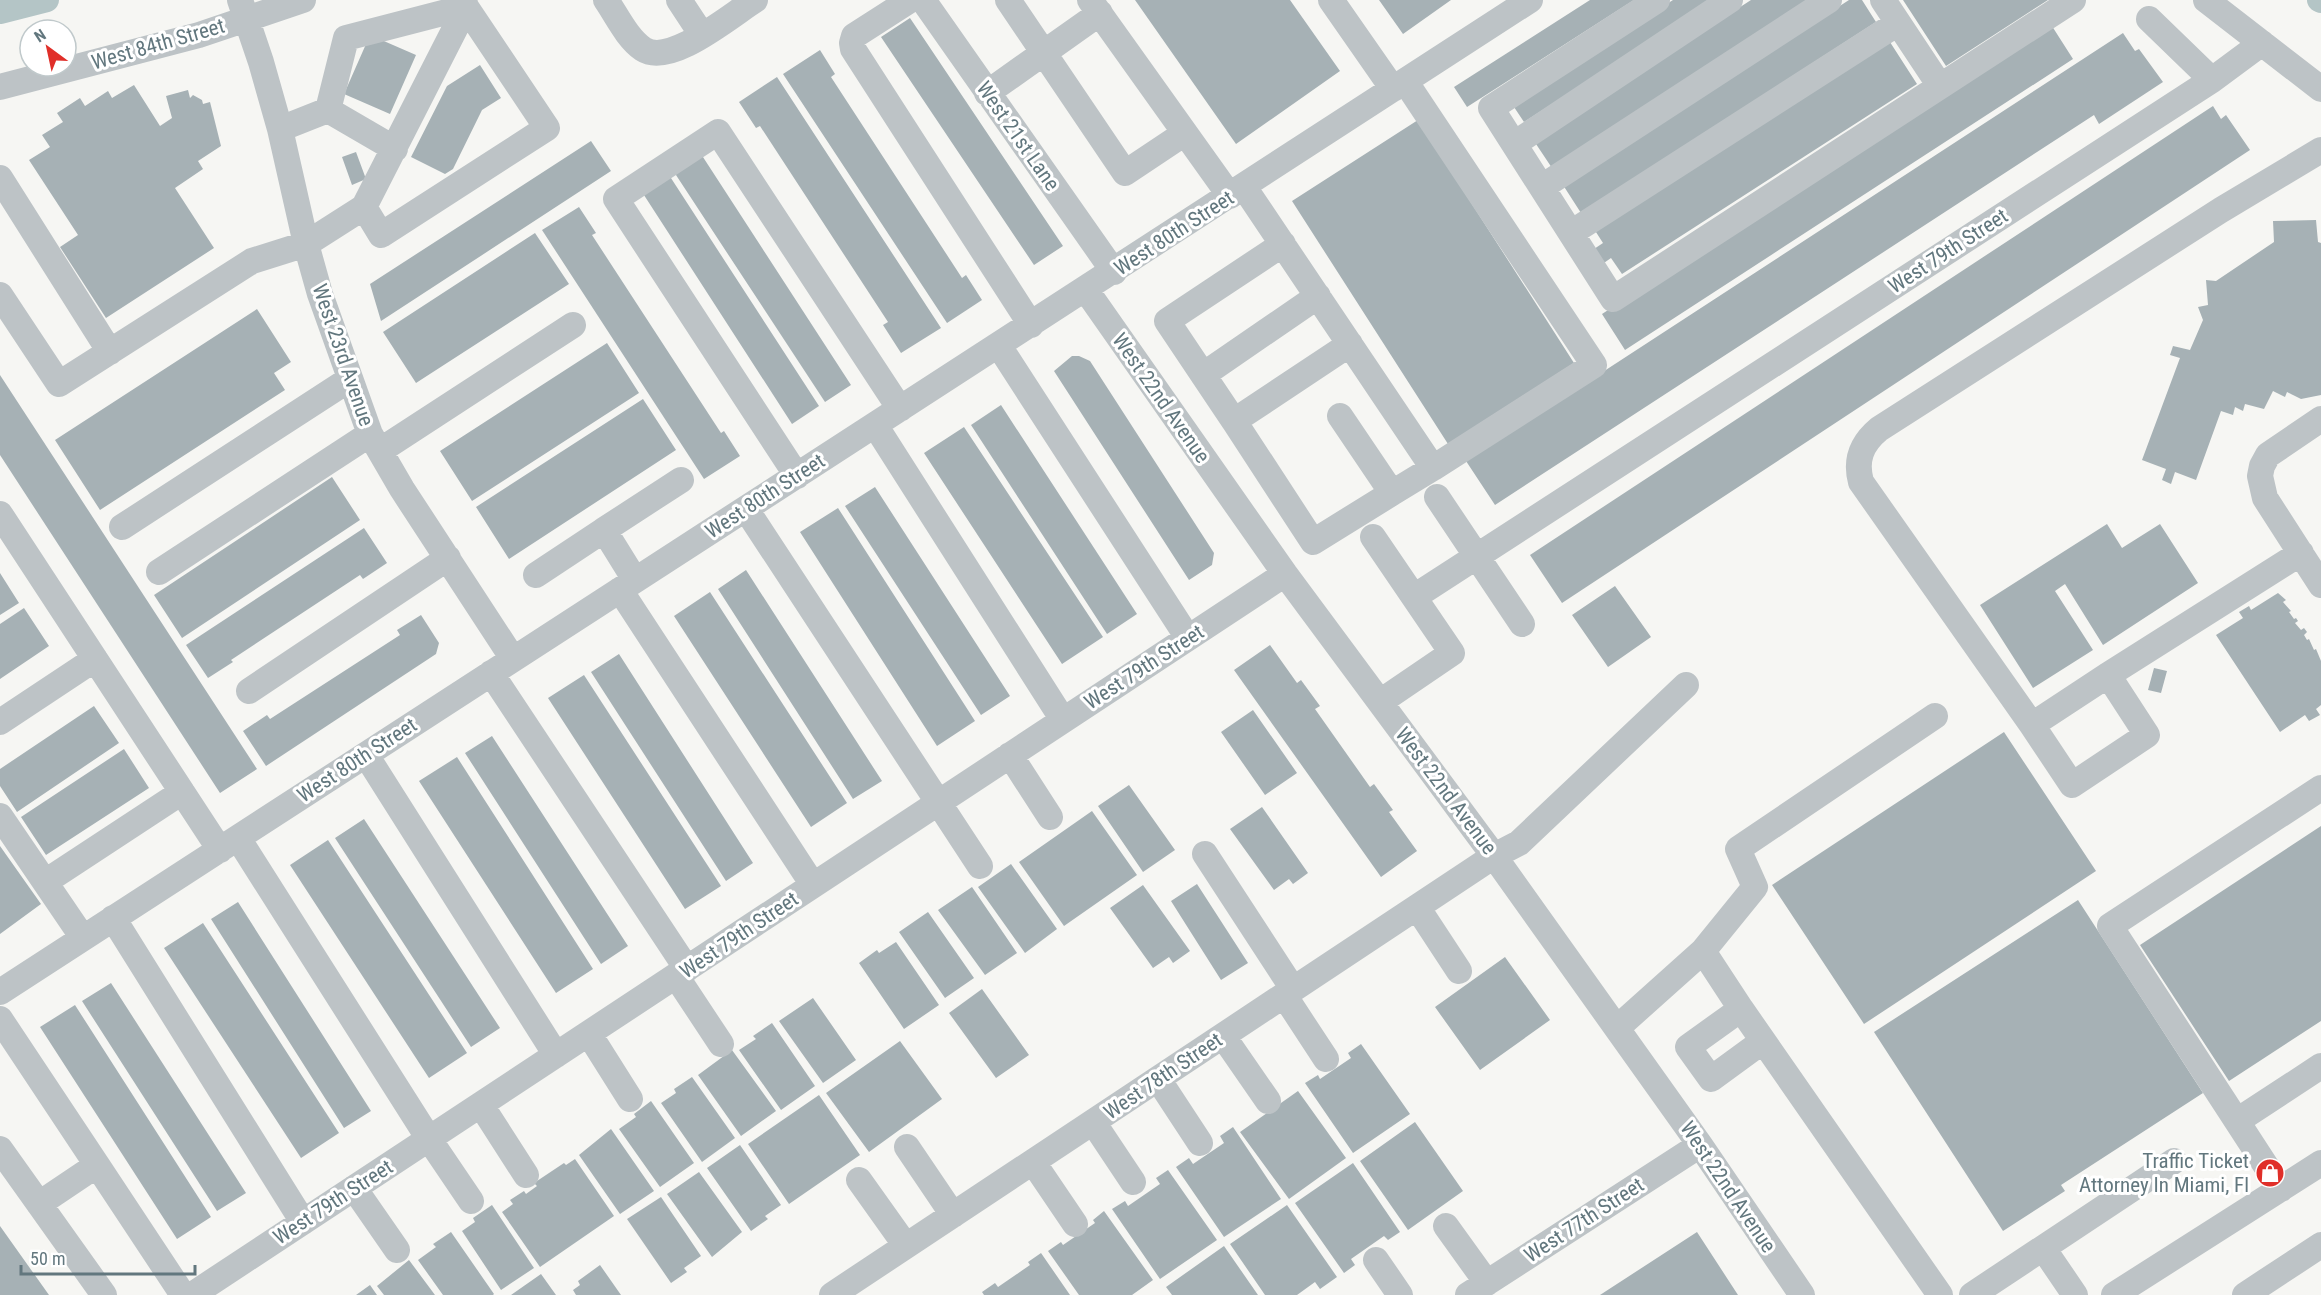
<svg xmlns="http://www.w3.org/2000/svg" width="2321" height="1295" viewBox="0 0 2321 1295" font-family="'Roboto Condensed',sans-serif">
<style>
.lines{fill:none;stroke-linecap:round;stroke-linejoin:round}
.canal{stroke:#b4c5c6;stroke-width:24}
.building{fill:#a6b1b5}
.minor{stroke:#bdc3c6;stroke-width:26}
.labels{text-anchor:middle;stroke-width:6;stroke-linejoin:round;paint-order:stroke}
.street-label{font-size:21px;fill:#62777e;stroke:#fff}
.poi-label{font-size:21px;fill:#62777e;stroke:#fff;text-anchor:end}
</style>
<rect width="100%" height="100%" fill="#f6f6f3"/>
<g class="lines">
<!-- canal -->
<path class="canal" d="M2319,0l2,1
M0,12l47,-12"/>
</g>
<!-- building -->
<path class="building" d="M1135,0h155l50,71 -104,73z
M1379,0h72l-48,34z
M1590,0h44l-167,107 -13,-20z
M1673,0h41l-190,122 -12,-18z
M1751,0h61l-260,168 -18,-27z
M1849,0h13l14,22 -295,191 -18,-28z
M1903,0h145l-102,66z
M910,18l153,228 -29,19 -153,-228z
M2050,23l23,36 -448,291 -23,-36z
M2123,33l12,18 4,-2 24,33 -64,42 -5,-9 -599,390 -29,-44z
M370,35l46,20 -26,59 -46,-20z
M1888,39l29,45 -295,190 -11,-16 -10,7 -10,-14 12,-8 -9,-14z
M820,50l15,24 -4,3 131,201 4,-3 16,25 -35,23 -164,-249z
M480,65l21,33 -19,12 -29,59 -8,5 -34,-17 36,-71z
M777,77l164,251 -40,25 -18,-28 5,-3 -128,-196 -4,2 -17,-26z
M134,85l26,41 12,-8 -6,-22 22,-6 2,8 3,-3 9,5 1,4 7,-2 11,44 -23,15 5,8 -28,19 39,60 -108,70 -46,-71 18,-12 -49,-75 21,-13 -8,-12 21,-13 -6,-9 23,-15 5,8 23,-15 4,7z
M2213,106l8,13 5,-4 24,35 -688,453 -32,-48z
M1418,120l156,243 -126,81 -156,-243z
M591,141l20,30 -230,150 -11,-37z
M356,152l10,27 -14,6 -10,-28z
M701,154l150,231 -26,17 -151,-230z
M669,175l150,231 -27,18 -150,-232z
M579,207l17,26 -4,2 129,198 3,-2 16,25 -36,23 -162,-249z
M2316,220l2,22 3,1v152l-20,4 -14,-7 -2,5 -12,-6 -9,18 -19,-5 -2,7 -8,-4 -2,8 -12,-4 -25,69 -21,-8 -4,12 -9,-4 4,-11 -24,-9 38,-102 -10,-3 3,-9 17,4 13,-30 -5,-13 10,-2 -2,-25 10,1 58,-39 -1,-21z
M535,233l34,51 -153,99 -33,-51z
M257,309l34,53 -17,11 11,17 -185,120 -45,-70z
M607,343l32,50 -167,108 -32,-50z
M1072,356h7l11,5 124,192 -2,12 -23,15 -135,-209z
M0,375l257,394 -37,24 -220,-338z
M643,399l33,51 -167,109 -33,-52z
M1001,405l136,209 -30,20 -136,-209z
M964,427l139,210 -41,27 -138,-211z
M332,477l28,43 -178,118 -28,-43z
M875,487l135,209 -29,19 -136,-209z
M838,508l137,213 -38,25 -137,-214z
M2107,524l15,24 38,-24 38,59 -95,62 -38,-61 -10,7 38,59 -60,38 -53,-83z
M364,528l23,35 -24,16 -3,-4 -129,85 2,2 -25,16 -22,-33z
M746,570l136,211 -29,18 -135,-210z
M0,573l19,30 -19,12z
M1615,586l36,51 -43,30 -36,-52z
M710,592l137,211 -36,24 -137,-211z
M2278,593l8,7 -3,2 8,9 -2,1 5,7 2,-1 2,3 -3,2 6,7 3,-2 3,4 -3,3 3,5 2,-1 5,11 2,-1 5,12v44l-5,4 4,6 -11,6 -4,-6 -25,17 -64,-97 27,-17 -4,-6 10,-6 2,4z
M24,608l25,38 -49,33v-55z
M421,615l18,28 -3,11 -170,112 -23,-35 24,-16 3,4 130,-84 -3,-5z
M1270,645l27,38 4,-3 19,26 -5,3 55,78 4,-3 19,26 -4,2 28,39 -36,26 -147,-207z
M619,654l134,209 -27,18 -135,-209z
M2154,668l13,3 -6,22 -13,-3z
M584,675l137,211 -36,23 -137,-211z
M94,706l25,37 -102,69 -17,-26v-17z
M1253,710l44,63 -32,22 -44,-63z
M2004,732l92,139 -232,153 -92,-139z
M492,736l136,210 -27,18 -136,-211z
M124,749l25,39 -103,67 -25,-38z
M457,757l136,212 -37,24 -137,-212z
M1129,785l46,65 -32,22 -45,-66z
M1262,807l46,66 -15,11 -4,-5 -15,11 -44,-61z
M1092,811l45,64 -73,51 -45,-64z
M364,819l136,209 -29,19 -136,-209z
M2321,826v195l-92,60 -89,-136z
M328,840l139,213 -38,25 -139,-213z
M0,846l41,58 -41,30z
M1011,864l46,65 -32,24 -47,-66z
M1197,884l51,79 -27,17 -50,-79z
M1143,885l47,66 -17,12 -4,-6 -16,11 -43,-60z
M972,887l45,66 -32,22 -47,-65z
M2078,900l125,193 -142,92 4,6 -62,40 -129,-199z
M238,902l133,209 -27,17 -133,-209z
M928,912l46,66 -29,20 -46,-66z
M203,923l136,210 -38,25 -137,-210z
M896,942l43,63 -35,24 -45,-66 18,-13 2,3z
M1505,957l45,63 -70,50 -45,-63z
M111,983l135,210 -29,18 -135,-210z
M982,989l47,66 -33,23 -47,-65z
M813,998l43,62 -33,23 -44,-62z
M75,1005l136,212 -34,22 -137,-212z
M772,1023l43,63 -34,24 -42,-60 17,-11 -3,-3z
M900,1041l42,58 -73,53 -43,-59z
M1361,1044l49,70 -57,39 -48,-70 13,-8 2,4 31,-21 -3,-5z
M732,1050l44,61 -35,25 -43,-61z
M692,1077l43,61 -33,24 -41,-59 15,-10 -2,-4z
M1298,1091l48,67 -57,41 -49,-67z
M819,1095l41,60 -71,49 -41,-60z
M651,1101l43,62 -34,24 -41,-58 17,-12 -2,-3z
M1415,1122l48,69 -55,39 -48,-69z
M1233,1127l48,72 -57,38 -48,-70 13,-9 4,6 31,-21 -4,-7z
M611,1129l43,62 -34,23 -41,-59z
M740,1145l41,60 -16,11 3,3 -17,12 -44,-63z
M575,1159l39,57 -74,51 -38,-55 11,-8 -3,-4 14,-9 2,3 11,-8 -3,-3 30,-20 2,2z
M1353,1163l47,69 -12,8 -4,-4 -33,23 4,6 -11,8 -49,-70z
M1168,1170l49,70 -57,39 -48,-70 13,-8 3,5 32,-22 -4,-6z
M699,1172l43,60 -30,25 -45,-63z
M661,1197l40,59 -17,12 3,4 -16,11 -44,-64z
M492,1205l42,63 -33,22 -39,-59 13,-9 -2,-4z
M1287,1205l50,72 -17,12 -5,-7 -18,13h-32l-35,-51z
M1104,1211l49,69 -21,15h-53l-31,-44 13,-9 2,3 32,-22 -2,-3z
M0,1226l49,69h-49z
M451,1232l43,62 -1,1h-50l-25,-35 18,-13 -3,-3z
M1697,1232l41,63h-138z
M1224,1246l34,49h-86l-6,-8z
M1041,1253l29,42h-86l-2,-3 13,-9 3,4 32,-22 -2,-3z
M409,1260l26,35h-51l-7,-9z
M600,1265l21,30h-45l-3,-5 7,-5 -2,-4z
M541,1274l15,21h-45z
M370,1285l7,10h-21z"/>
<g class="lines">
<!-- minor -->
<path class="minor" d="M240,0l21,62 19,67 26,115 14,50 50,140 32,55 111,170
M606,0c11,16 21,38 37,49 27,18 88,-34 112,-49
M679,0l23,35
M910,0l-56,36 -2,7 1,6 178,276
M923,0l191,272
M1008,0l117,173 60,-40
M1090,0l140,196
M1331,0l62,89
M1657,0l-166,108 122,191 460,-299
M1883,0l57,86
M2206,0l115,89
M2149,19l63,61
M1405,81l189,284 -161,103
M0,87l199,-52 104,-35
M987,93l113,-80
M328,110l67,39
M280,129l48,-19 18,-72 120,-31 -2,-7
M1514,144l216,-144
M0,178l110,174
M1244,187l189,281 -41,25 -52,-77
M1542,187l287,-187
M1571,233l327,-210
M1283,244l-116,77 67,100 116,-77
M1086,290l199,284 209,282 206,289 102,150
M0,295l59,89 193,-123 54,-17 58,-37 17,28 166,-107 -81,-121 -102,200
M999,346l189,292
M1203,375l115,-79
M2321,419l-53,36 -6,11 -2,10 5,22 56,87
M1234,421l79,121 79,-49
M875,425l188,295
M381,450l192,-125
M797,476l-181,-277 102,-67 182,277
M1437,497l85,127
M746,509l234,357
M0,514l220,336
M122,527l228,-148
M604,530l77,-50
M1373,537l79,116 -72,49
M2301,553l-193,122 -76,50 -171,-243c-6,-22 0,-38 18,-53l342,-219 100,-60
M159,572l211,-138
M536,575l68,-45 31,50
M620,590l193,295
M1414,597l798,-517 50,-37
M491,673l196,296
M249,691l199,-133
M1935,716l-197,133 17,38 -52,64 38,58 199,286
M0,722l95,-63
M2032,725l40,60 75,-50 -39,-60
M366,755l190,300
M1010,755l40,62
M0,816l83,122
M238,838l191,301 42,62
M1205,854l88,135
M45,882l137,-90
M1417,907l42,64
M113,918l190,304
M676,976l45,68
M0,992l1530,-992
M1284,995l42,64
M1741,1009l-53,38 23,32 52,-38
M0,1019l97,146 -58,39
M1617,1028l86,-77
M589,1034l41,65
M1223,1036l45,65
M1158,1079l42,64
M481,1105l45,70
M2237,1121l84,-55
M1093,1122l40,60
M907,1147l46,68
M0,1149l104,146
M1033,1162l42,62
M97,1165l86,130
M859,1180l47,66
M354,1188l43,62
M2281,1189l-171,-263 211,-138
M1446,1226l41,57
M2043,1248l131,-87
M1376,1260l24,35
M192,1295l1093,-721
M832,1295l662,-439 25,-13 167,-158
M1468,1295l232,-150
M1972,1295l71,-47 32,47
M2114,1295l207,-132
M2245,1295l76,-50"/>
</g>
<!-- icons -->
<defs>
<g id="shop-disc" transform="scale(1.5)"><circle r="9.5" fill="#e02f29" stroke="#fff"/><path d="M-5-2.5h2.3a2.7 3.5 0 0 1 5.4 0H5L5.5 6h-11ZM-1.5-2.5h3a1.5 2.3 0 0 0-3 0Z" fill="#fff"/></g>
</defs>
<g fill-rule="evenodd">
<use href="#shop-disc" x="2270" y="1173"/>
</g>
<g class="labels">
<!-- street labels -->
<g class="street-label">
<text transform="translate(158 44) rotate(-16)" y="7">West 84th Street</text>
<text transform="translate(1018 136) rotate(55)" y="7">West 21st Lane</text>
<text transform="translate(1174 233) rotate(-33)" y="7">West 80th Street</text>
<text transform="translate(1948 251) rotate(-33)" y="7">West 79th Street</text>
<text transform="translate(343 355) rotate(71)" y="7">West 23rd Avenue</text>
<text transform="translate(1161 398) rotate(55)" y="7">West 22nd Avenue</text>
<text transform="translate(765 496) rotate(-33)" y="7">West 80th Street</text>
<text transform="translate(1144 667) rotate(-33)" y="7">West 79th Street</text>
<text transform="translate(357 760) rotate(-33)" y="7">West 80th Street</text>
<text transform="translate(1446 791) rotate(53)" y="7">West 22nd Avenue</text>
<text transform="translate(739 935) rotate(-34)" y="7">West 79th Street</text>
<text transform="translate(1163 1076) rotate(-34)" y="7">West 78th Street</text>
<text transform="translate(1728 1187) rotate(56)" y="7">West 22nd Avenue</text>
<text transform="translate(333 1202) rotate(-33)" y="7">West 79th Street</text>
<text transform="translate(1584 1220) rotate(-33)" y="7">West 77th Street</text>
</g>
<!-- poi labels -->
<g class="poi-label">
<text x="2249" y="1168">Traffic Ticket<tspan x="2249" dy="24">Attorney In Miami, Fl</tspan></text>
</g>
</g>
<!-- north arrow -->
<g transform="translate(48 48) rotate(327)"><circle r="28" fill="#ffffff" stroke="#c0c9cb" stroke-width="1.5"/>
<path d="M0-4.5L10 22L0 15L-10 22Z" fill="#e02f29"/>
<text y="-9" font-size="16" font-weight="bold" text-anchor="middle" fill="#62777e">N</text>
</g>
<!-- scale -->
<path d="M21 1265v9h174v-9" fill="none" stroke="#62777e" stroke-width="3"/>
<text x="30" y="1265" font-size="18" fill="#62777e" stroke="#ffffff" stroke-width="4.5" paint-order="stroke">50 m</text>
</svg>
